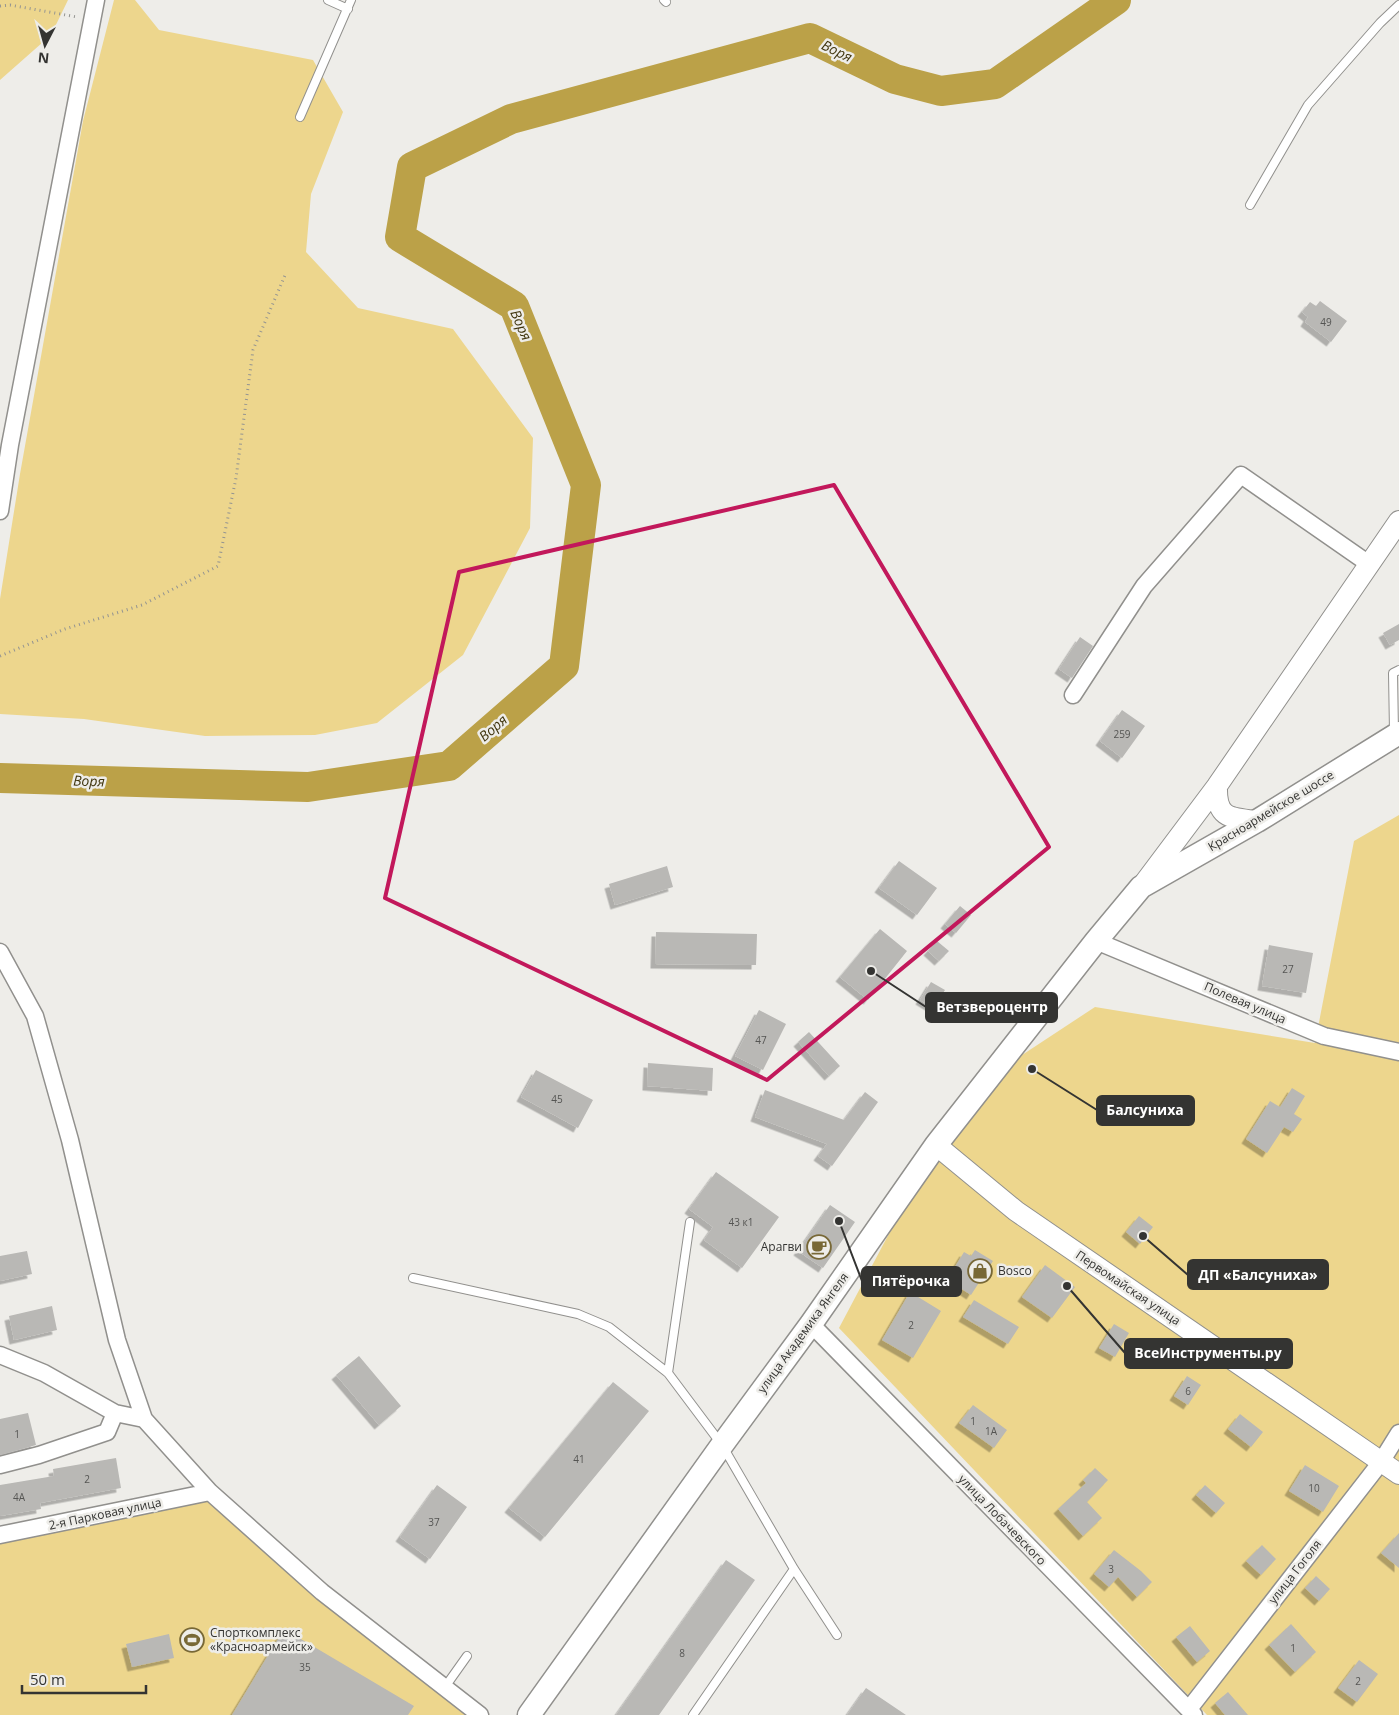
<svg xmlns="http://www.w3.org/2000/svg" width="1399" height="1715" viewBox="0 0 1399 1715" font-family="'Open Sans',sans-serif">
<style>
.green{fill:#edd68d}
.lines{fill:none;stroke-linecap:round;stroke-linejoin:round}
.river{stroke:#bba148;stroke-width:30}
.building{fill:#b9b8b5;filter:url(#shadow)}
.service-casing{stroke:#91908d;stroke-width:10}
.minor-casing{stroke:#91908d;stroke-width:19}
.tertiary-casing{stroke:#91908d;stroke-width:22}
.secondary-casing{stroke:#91908d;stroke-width:25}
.path{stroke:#949491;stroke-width:3;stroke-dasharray:1 4;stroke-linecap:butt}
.service{stroke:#fff;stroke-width:8}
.minor{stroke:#fff;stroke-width:16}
.tertiary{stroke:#fff;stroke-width:20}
.secondary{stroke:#fff;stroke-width:22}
.marked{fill:none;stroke:#c2185b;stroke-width:4;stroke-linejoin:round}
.labels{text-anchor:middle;stroke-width:5;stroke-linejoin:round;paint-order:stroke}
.number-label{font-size:10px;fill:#555553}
.street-label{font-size:12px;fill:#343432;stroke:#eeede9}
.poi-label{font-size:12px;fill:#343432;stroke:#eeede9;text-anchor:start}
.water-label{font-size:14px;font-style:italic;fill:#3f340d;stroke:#eeede9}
.leader{fill:none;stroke:#343432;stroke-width:2}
.callout-dot{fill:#343432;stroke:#eeede9;stroke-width:2}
.callout{fill:#343432;stroke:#343432;stroke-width:2}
.callout-label{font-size:14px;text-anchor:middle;font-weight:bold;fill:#fff}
</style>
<defs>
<filter id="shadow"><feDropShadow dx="-4.5" dy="4.5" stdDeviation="0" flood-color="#0004"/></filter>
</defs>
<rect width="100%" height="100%" fill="#eeede9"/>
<!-- green -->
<path class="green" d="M0,0h68l-17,35 -51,45z
M114,0h21l24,30 154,30 30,52 -32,82 -5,58 52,56 95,21 80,109 -3,90 -67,127 -86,68 -62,12 -110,1 -121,-17 -84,-5v-115l20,-125 63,-353z
M1399,815v900h-192l-368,-387 97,-183 57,-71 102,-67 220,36 39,-202z
M210,1492l270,223h-480v-180z"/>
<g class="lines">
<!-- river -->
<path class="river" d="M0,778l308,9 141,-21 115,-100 22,-181 -72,-179 -114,-69 12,-70 99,-48 299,-81 85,41 46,12 54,-7 121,-84"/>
</g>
<!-- building -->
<path class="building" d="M1320,301l27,20 -16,21 -26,-20 3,-5 -6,-5 8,-10 6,4z
M1399,624v16l-9,5 -7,-12z
M1080,637l13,9 -21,32 -13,-9z
M1122,710l23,16 -23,32 -22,-17z
M899,861l38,27 -20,27 -38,-27z
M667,866l6,21 -58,18 -6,-21z
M960,906l11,9 -15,18 -11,-9z
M880,929l27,22 -39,49 -28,-23z
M656,932l101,2 -1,31 -101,-1z
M937,941l12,10 -10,10 -11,-10z
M1269,945l44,8 -7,40 -44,-7z
M931,982l14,8 -12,18 -13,-8z
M759,1010l27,14 -23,46 -28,-14z
M809,1032l31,34 -11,10 -31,-34z
M648,1063l65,5 -1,23 -65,-5z
M536,1070l57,30 -15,28 -57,-31z
M1292,1088l13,8 -11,18 8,5 -9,13 -9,-5 -17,26 -21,-14 24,-38 10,6z
M765,1090l79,30 21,-28 13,10 -46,64 -14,-10 9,-12 -72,-27z
M716,1172l63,45 -37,51 -38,-28 9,-13 -24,-18z
M830,1205l25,17 -32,46 -25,-17z
M1139,1216l14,11 -13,17 -14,-12z
M975,1250l18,11 -22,34 -17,-11 6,-10 -7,-4 11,-18 7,4z
M27,1251l5,23 -32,7v-25z
M1045,1265l30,22 -23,31 -30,-21z
M910,1292l31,19 -28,47 -31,-18z
M974,1300l45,27 -11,17 -45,-27z
M52,1306l5,24 -43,10 -5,-24z
M1114,1324l15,9 -14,24 -16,-9z
M359,1356l42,50 -22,19 -43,-50z
M1187,1376l14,9 -13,20 -14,-9z
M613,1382l36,29 -104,126 -36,-29z
M973,1405l34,25 -13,18 -35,-25z
M28,1413l8,32 -36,10v-36z
M1240,1414l23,18 -12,15 -23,-18z
M116,1458l5,30 -81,15 1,6 -41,7v-31l54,-9 -1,-7z
M1305,1465l34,21 -16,26 -34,-21z
M1095,1468l13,12 -21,22 15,16 -19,18 -25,-27 28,-26 -3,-3z
M437,1485l30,22 -37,52 -30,-22z
M1205,1485l20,18 -9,10 -20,-18z
M1399,1533v35l-18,-15z
M1262,1545l14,14 -15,16 -15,-14z
M1114,1550l27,21 11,11 -15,15 -19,-20 -9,10 -15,-13z
M726,1560l29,20 -96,135h-43z
M1316,1576l14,13 -11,12 -14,-13z
M1291,1624l25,28 -21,20 -26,-27z
M1190,1626l20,25 -13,11 -21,-25z
M284,1629l130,77 -6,9h-176z
M169,1634l5,24 -42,9 -6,-23z
M1359,1660l19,14 -21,28 -19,-14z
M866,1688l40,27h-59z
M1228,1692l20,23h-23l-10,-12z"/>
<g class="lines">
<!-- service casing -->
<g class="service-casing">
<path id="service" d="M328,0l20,9
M664,0l2,2
M300,117l51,-117
M1250,205l58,-100 72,-82 19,-18
M1394,732l-1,-59 6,-3
M413,1278l165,36 31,13 59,46 54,72 72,124 43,66
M668,1373l22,-151
M445,1687l22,-31
M693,1715l101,-146"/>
</g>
<!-- minor casing -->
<g class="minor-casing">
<path id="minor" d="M0,511l10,-66 86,-445
M1073,695l71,-109 97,-111 128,89
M1096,941l228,95 75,16
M0,952l35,64 35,124 47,200 27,79 66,73 112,100 158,123
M811,1324l383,391
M0,1355l44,18 71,40 29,6
M0,1465l39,-10 68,-23 8,-19
M0,1535l210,-43
M1189,1709l192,-247 18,-29"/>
</g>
<!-- tertiary casing -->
<g class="tertiary-casing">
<path id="tertiary" d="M1217,786c-1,32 12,32 40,35
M1142,886l75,-100 182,-265
M936,1145l80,66 383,263"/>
</g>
<!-- secondary casing -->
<g class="secondary-casing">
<path id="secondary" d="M529,1715l193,-270 89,-121 125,-179 160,-204 45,-54 116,-66 142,-88"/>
</g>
<!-- path -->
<path class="path" d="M0,6l10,-1 67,12
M0,656l65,-27 77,-24 76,-39 18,-88 17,-128 33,-77"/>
<!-- service -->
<use href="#service" class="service"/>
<!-- minor -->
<use href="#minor" class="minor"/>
<!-- tertiary -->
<use href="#tertiary" class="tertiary"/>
<!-- secondary -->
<use href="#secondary" class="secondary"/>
</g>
<!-- marked area -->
<path class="marked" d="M834,485l215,362 -282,233 -382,-182 74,-326z"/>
<!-- icons -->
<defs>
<g id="cafe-ring" transform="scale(1.25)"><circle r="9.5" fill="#eeede9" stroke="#786836" stroke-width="1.5"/><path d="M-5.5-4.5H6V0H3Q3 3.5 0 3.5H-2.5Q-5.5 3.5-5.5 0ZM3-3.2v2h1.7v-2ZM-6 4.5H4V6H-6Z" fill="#786836"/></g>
<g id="shop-ring" transform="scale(1.25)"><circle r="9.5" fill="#eeede9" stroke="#786836" stroke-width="1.5"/><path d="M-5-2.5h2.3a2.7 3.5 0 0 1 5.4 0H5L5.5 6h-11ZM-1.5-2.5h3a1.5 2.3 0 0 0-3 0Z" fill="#786836"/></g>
<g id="stadium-ring" transform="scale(1.25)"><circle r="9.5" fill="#eeede9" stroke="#786836" stroke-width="1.5"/><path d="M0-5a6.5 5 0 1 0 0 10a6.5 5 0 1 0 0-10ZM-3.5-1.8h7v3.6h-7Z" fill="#786836"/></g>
</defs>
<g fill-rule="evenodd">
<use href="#cafe-ring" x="819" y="1247"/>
<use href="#shop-ring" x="980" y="1271"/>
<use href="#stadium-ring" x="192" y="1640"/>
</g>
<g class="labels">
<!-- number labels -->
<g class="number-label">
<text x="1326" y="326">49</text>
<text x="1122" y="738">259</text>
<text x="1288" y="973">27</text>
<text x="761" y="1044">47</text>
<text x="557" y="1103">45</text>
<text x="741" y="1226">43 к1</text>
<text x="911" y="1329">2</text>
<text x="1188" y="1395">6</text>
<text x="973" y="1425">1</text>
<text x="991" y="1435">1А</text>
<text x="17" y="1438">1</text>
<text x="579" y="1463">41</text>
<text x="87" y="1483">2</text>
<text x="1314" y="1492">10</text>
<text x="19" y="1501">4А</text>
<text x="434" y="1526">37</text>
<text x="1111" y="1573">3</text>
<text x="1293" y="1652">1</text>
<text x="682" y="1657">8</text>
<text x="305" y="1671">35</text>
<text x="1358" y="1685">2</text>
</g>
<!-- street labels -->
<g class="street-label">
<text transform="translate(1271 811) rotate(-31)" y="4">Красноармейское шоссе</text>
<text transform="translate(1245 1003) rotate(23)" y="4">Полевая улица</text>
<text transform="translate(1128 1288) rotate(34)" y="4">Первомайская улица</text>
<text transform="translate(803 1333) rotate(-54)" y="4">улица Академика Янгеля</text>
<text transform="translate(105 1514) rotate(-12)" y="4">2-я Парковая улица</text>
<text transform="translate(1002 1520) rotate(46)" y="4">улица Лобачевского</text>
<text transform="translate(1295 1572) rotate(-52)" y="4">улица Гоголя</text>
</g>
<!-- poi labels -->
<g class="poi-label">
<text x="802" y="1251" text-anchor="end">Арагви</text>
<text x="998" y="1275">Bosco</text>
<text x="210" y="1637">Спорткомплекс<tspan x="210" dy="14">«Красноармейск»</tspan></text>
</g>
<!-- water labels -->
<g class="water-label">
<text transform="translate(837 51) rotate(26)" y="5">Воря</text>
<text transform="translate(521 325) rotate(66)" y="5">Воря</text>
<text transform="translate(493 728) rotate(-41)" y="5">Воря</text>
<text transform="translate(89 781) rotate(2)" y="5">Воря</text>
</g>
</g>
<!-- callouts -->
<path class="leader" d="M871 971L926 1007M1032 1069L1097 1110M1143 1236L1188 1275M839 1221L862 1281M1067 1286L1125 1353"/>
<g class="callout-dot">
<circle cx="871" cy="971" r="5"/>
<circle cx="1032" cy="1069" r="5"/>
<circle cx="1143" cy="1236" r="5"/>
<circle cx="839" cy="1221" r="5"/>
<circle cx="1067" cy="1286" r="5"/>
</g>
<g class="callout">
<rect x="926" y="993" width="131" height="29" rx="5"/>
<rect x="1097" y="1096" width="97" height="29" rx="5"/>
<rect x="1188" y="1260" width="140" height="29" rx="5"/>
<rect x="862" y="1267" width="99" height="29" rx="5"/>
<rect x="1125" y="1339" width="167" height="29" rx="5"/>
</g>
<g class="callout-label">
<text x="992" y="1012">Ветзвероцентр</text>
<text x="1145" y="1115">Балсуниха</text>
<text x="1258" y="1280">ДП «Балсуниха»</text>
<text x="911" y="1286">Пятёрочка</text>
<text x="1208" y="1358">ВсеИнструменты.ру</text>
</g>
<!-- north arrow -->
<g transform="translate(45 45) rotate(186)" stroke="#eeede9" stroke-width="4" paint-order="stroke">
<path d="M0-4L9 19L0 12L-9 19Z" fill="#343432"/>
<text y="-8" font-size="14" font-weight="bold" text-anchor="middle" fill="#343432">N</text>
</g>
<!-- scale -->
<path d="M22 1685v8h124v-8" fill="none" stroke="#343432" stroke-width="2.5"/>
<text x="30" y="1685" font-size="15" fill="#343432" stroke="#eeede9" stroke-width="4" paint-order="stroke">50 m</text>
</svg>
